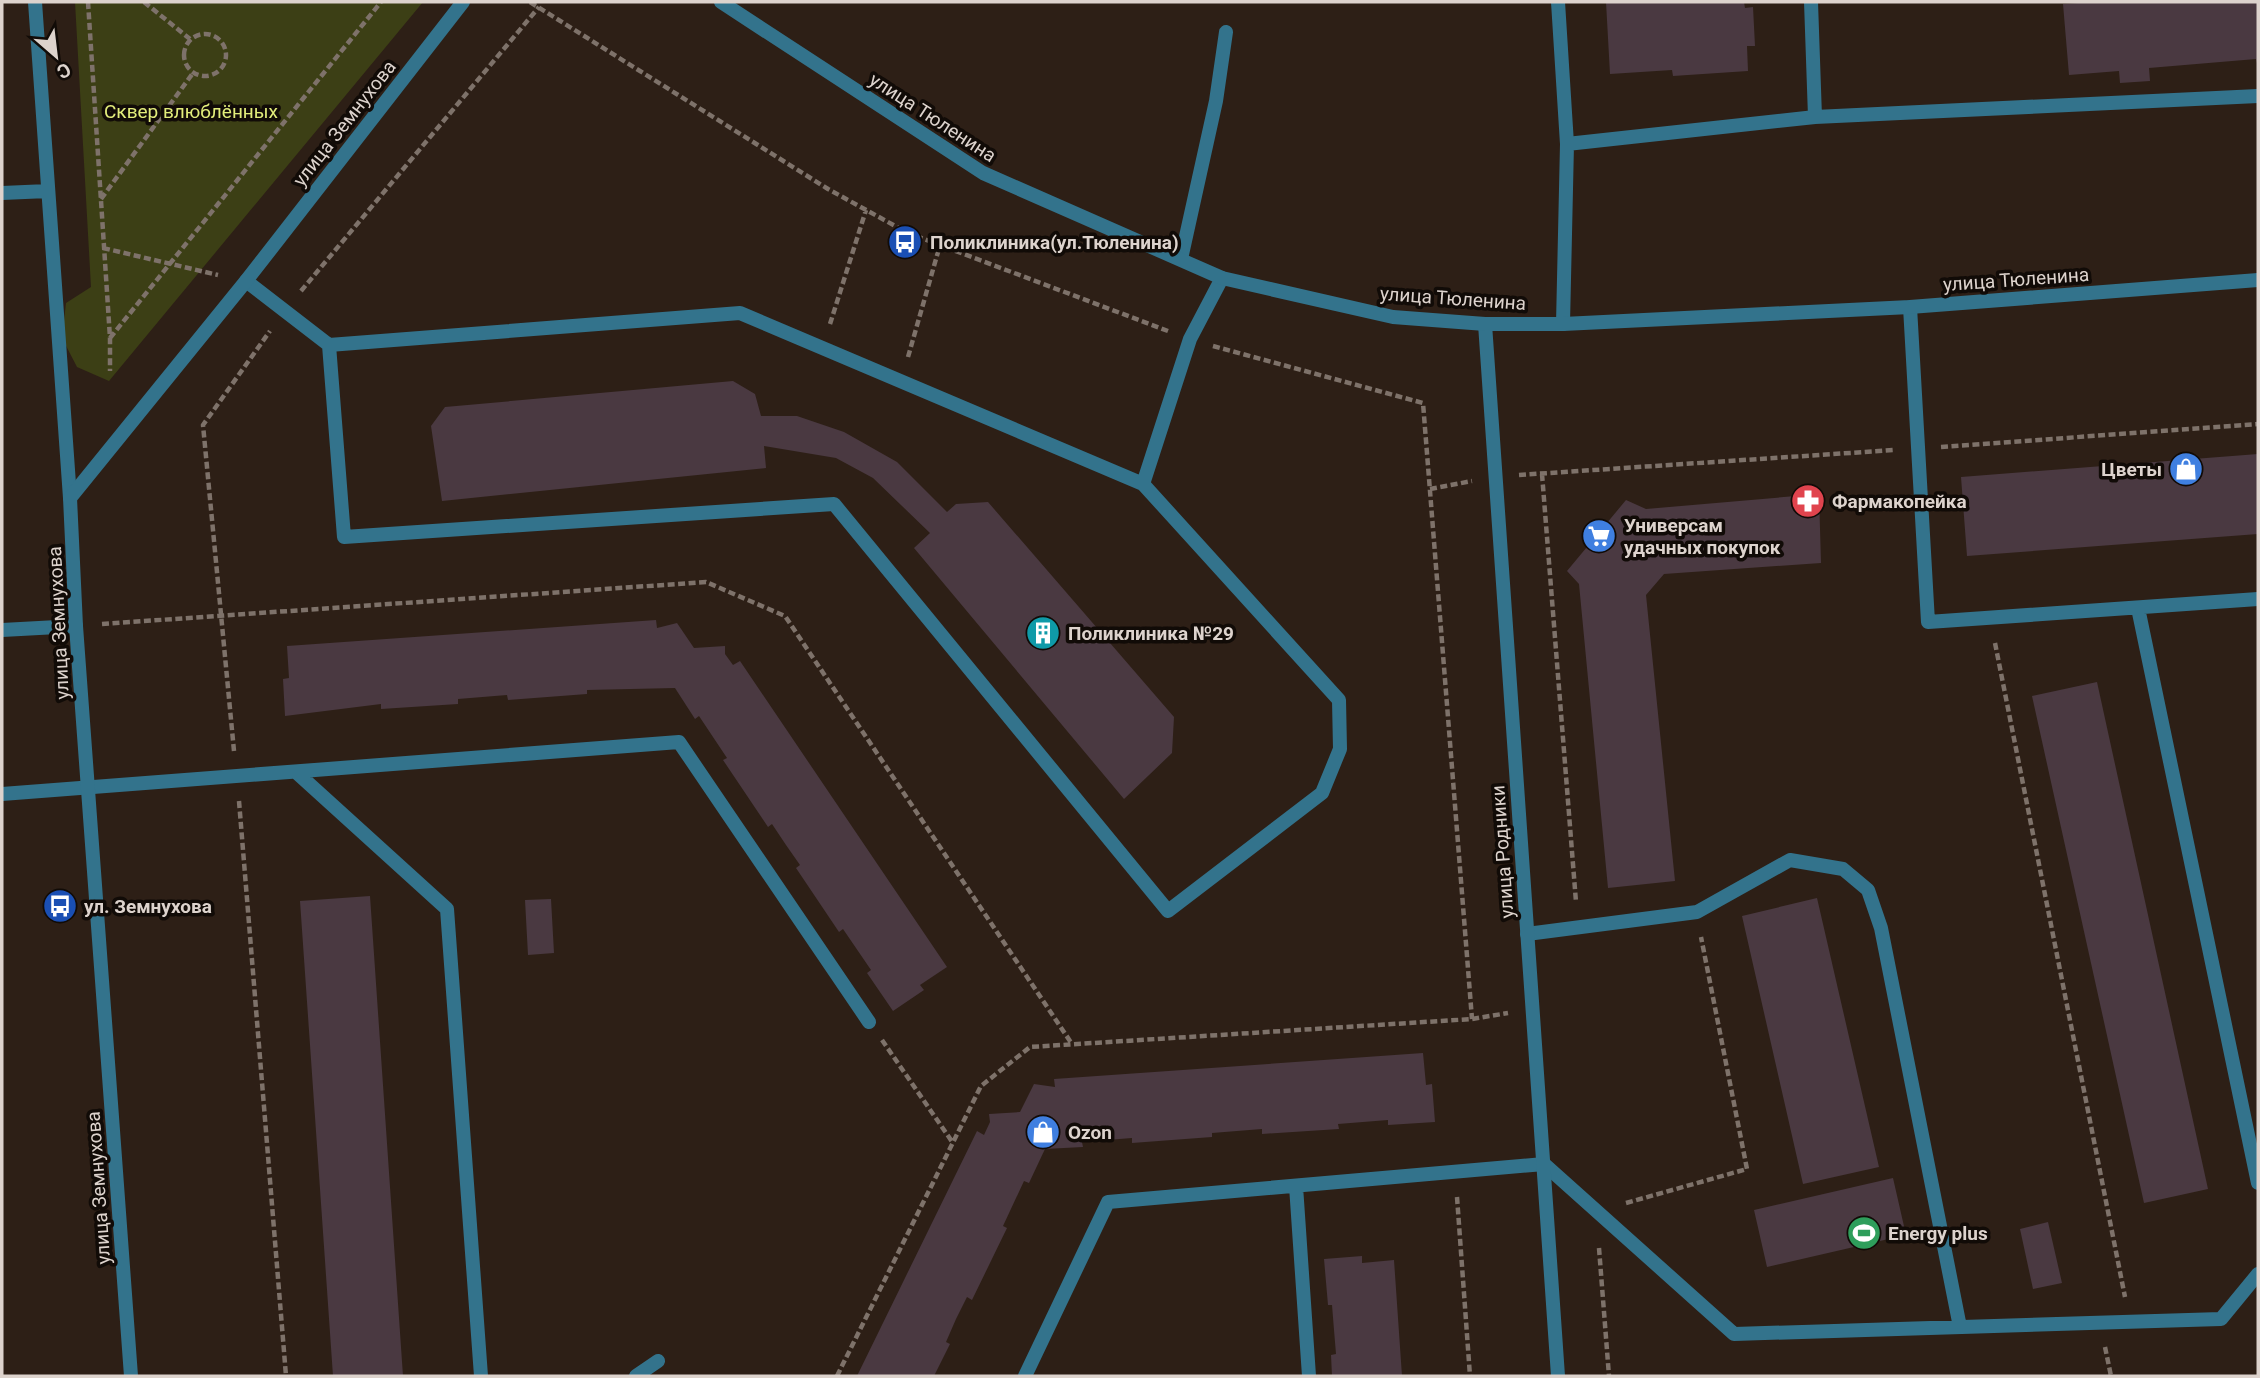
<svg xmlns="http://www.w3.org/2000/svg" width="2260" height="1378" viewBox="0 0 2260 1378" font-family="Roboto,sans-serif">
<style>
.green{fill:#3c3f15}
.building{fill:#4a3941}
.lines{fill:none;stroke-linecap:round;stroke-linejoin:round}
.path{stroke:#7e726a;stroke-width:4.5;stroke-dasharray:7 3.5;stroke-linecap:butt}
.service{stroke:#33738c;stroke-width:14}
.minor{stroke:#33738c;stroke-width:14}
.tertiary{stroke:#33738c;stroke-width:14}
.labels{text-anchor:middle;stroke-width:7;stroke-linejoin:round;paint-order:stroke}
.park-label{font-size:19px;fill:#e2ed7b;stroke:#110b07}
.street-label{font-size:19px;fill:#ddd3cd;stroke:#110b07}
.poi-label{font-size:19px;font-weight:bold;fill:#ddd3cd;stroke:#110b07;text-anchor:start}
</style>
<rect width="100%" height="100%" fill="#2d1f16"/>
<!-- green -->
<path class="green" d="M75,2h348l-314,379 -32,-14 -15,-29 4,-35 25,-16z"/>
<!-- building -->
<path class="building" d="M1606,2h138l1,6 8,-1 2,39h-8l1,25 -75,5 -1,-6 -62,4z
M2093,2h165v65l-2,-8 -107,9 1,13 -30,2 -1,-12 -50,4 -6,-71z
M733,381l22,13 6,22h36l47,16 53,30 50,50 9,-8 32,-2 186,215 -2,36 -48,46 -210,-251 16,-15 -57,-55 -37,-20 -72,-12 2,22 -324,33 -11,-75 14,-19z
M2258,454v80l-291,22 -6,-79z
M1819,494l2,69 -157,11 -18,21 29,286 -67,7 -29,-304 -12,-13 59,-71 20,9z
M656,620l1,8 20,-5 17,25 31,-2v8l8,11 7,-4 207,306 -27,18 4,5 -31,21 -26,-38 4,-3 -28,-41 -4,3 -43,-64 4,-3 -14,-20 -14,-21 -4,3 -45,-67 4,-2 -28,-42 -4,3 -20,-31 -88,2v4l-79,6 -1,-5 -49,4v5l-77,5v-5l-96,12 -2,-37 6,-1 -2,-32z
M2097,682l111,507 -64,14 -112,-507z
M370,896l33,480h-70l-33,-475z
M1817,898l62,269 -76,17 -61,-268z
M551,899l3,54 -26,2 -3,-55z
M1423,1053l3,32 6,-1 3,38 -47,3v-5l-50,4 1,5 -77,5v-5l-50,4v4l-80,6v-5l-50,4 1,5 -38,2 -16,34 -5,-2 -21,45 4,2 -35,72 -5,-3 -11,22 -10,23 4,2 -16,32h-77l120,-245 7,4 6,-13 -1,-8 31,-2 14,-28 21,3 -1,-8z
M1893,1178l13,57 -139,32 -13,-57z
M2048,1222l14,61 -29,6 -13,-60z
M1362,1256v7l32,-3 8,116h-70l-1,-21 5,-1 -2,-24 -2,-25h-4l-4,-46z"/>
<g class="lines">
<!-- path -->
<path class="path" d="M88,2l22,336v33
M144,2l46,37
M530,2l298,187 80,44 260,98
M184 55a21 21 0 1 1 42 0a21 21 0 1 1-42 0Z
M101,199l92,-126
M103,248l115,27
M301,291l238,-284
M830,324l36,-114
M110,338l271,-336
M1213,346l210,57 49,616
M908,357l32,-112
M1941,447l317,-23
M1542,474l34,428
M1519,475l375,-25
M1430,489l42,-8
M102,624l604,-42 79,34 287,428
M1995,643l130,654
M234,751l-31,-326 67,-94
M239,801l47,575
M882,1040l71,103
M1457,1197l13,179
M1626,1203l121,-34 -46,-232
M1599,1248l10,128
M2105,1347l6,29
M837,1376l144,-290 49,-39 442,-28 36,-6"/>
<!-- service -->
<path class="service" d="M35,2l35,496
M1558,2l9,142 -4,180
M1815,117l443,-21
M1567,144l248,-27 -4,-115
M2,193l46,-2
M1181,259l35,-158 10,-69
M246,281l83,64 411,-32 403,171 47,-145 32,-61
M1910,307l18,315 330,-23
M329,345l15,192 490,-33 334,407 154,-118 18,-44 -1,-49 -196,-216
M2138,608l120,575
M2,630l74,-4
M296,772l151,137 34,467
M2,794l677,-52 190,280
M1527,934l170,-22 93,-52 53,9 25,21 13,38 79,399
M1296,1186l13,190
M636,1376l22,-15
M1025,1376l83,-174 436,-38 190,170 487,-15 37,-45"/>
<!-- minor -->
<path class="minor" d="M1485,324l73,1052
M131,1376l-55,-750 -6,-128 176,-217 217,-279"/>
<!-- tertiary -->
<path class="tertiary" d="M721,2l262,171 239,105 171,39 92,7h78l347,-17 348,-27"/>
</g>
<!-- icons -->
<defs>
<g id="bus-disc" transform="scale(1.75)"><circle r="9.5" fill="#1a4fb4" stroke="#110b07"/><path d="M-5-6H5V4H4V6H2V4H-2V6H-4V4H-5ZM-3.5-4V0h7V-4ZM-3.5 1.2v1.5H-2V1.2ZM2 1.2v1.5H3.5V1.2Z" fill="#fff"/></g>
<g id="shop-disc" transform="scale(1.75)"><circle r="9.5" fill="#3f7fe0" stroke="#110b07"/><path d="M-5-2.5h2.3a2.7 3.5 0 0 1 5.4 0H5L5.5 6h-11ZM-1.5-2.5h3a1.5 2.3 0 0 0-3 0Z" fill="#fff"/></g>
<g id="pharmacy-disc" transform="scale(1.75)"><circle r="9.5" fill="#e0444e" stroke="#110b07"/><path d="M-2-6h4v4h4v4h-4v4h-4v-4h-4v-4h4Z" fill="#fff"/></g>
<g id="supermarket-disc" transform="scale(1.75)"><circle r="9.5" fill="#3f7fe0" stroke="#110b07"/><path d="M-6-5.5h2.5l.6 2H6L4.5 2H-2.5L-4.4-4H-6ZM-1.5 3.2a1.3 1.3 0 1 0 .1 0ZM3 3.2a1.3 1.3 0 1 0 .1 0Z" fill="#fff"/></g>
<g id="building-disc" transform="scale(1.75)"><circle r="9.5" fill="#0f9aa8" stroke="#110b07"/><path d="M-4-6H4V6H1V3H-1V6H-4ZM-2.5-4.3h1.7v1.8h-1.7ZM.8-4.3h1.7v1.8H.8ZM-2.5-1h1.7V.8h-1.7ZM.8-1h1.7V.8H.8Z" fill="#fff"/></g>
<g id="stadium-disc" transform="scale(1.75)"><circle r="9.5" fill="#2e9e5b" stroke="#110b07"/><path d="M0-5a6.5 5 0 1 0 0 10a6.5 5 0 1 0 0-10ZM-3.5-1.8h7v3.6h-7Z" fill="#fff"/></g>
</defs>
<g fill-rule="evenodd">
<use href="#bus-disc" x="905" y="242"/>
<use href="#shop-disc" x="2186" y="469"/>
<use href="#pharmacy-disc" x="1808" y="501"/>
<use href="#supermarket-disc" x="1599" y="536"/>
<use href="#building-disc" x="1043" y="633"/>
<use href="#bus-disc" x="60" y="906"/>
<use href="#shop-disc" x="1043" y="1132"/>
<use href="#stadium-disc" x="1864" y="1233"/>
</g>
<g class="labels">
<!-- park labels -->
<g class="park-label">
<text x="191" y="118">Сквер влюблённых</text>
</g>
<!-- street labels -->
<g class="street-label">
<text transform="translate(933 117) rotate(33)" y="7">улица Тюленина</text>
<text transform="translate(344 123) rotate(-52)" y="7">улица Земнухова</text>
<text transform="translate(2016 279) rotate(-4)" y="7">улица Тюленина</text>
<text transform="translate(1453 298) rotate(4)" y="7">улица Тюленина</text>
<text transform="translate(58 623) rotate(-93)" y="7">улица Земнухова</text>
<text transform="translate(1502 852) rotate(-94)" y="7">улица Родники</text>
<text transform="translate(98 1188) rotate(-94)" y="7">улица Земнухова</text>
</g>
<!-- poi labels -->
<g class="poi-label">
<text x="930" y="249">Поликлиника(ул.Тюленина)</text>
<text x="2162" y="476" text-anchor="end">Цветы</text>
<text x="1832" y="508">Фармакопейка</text>
<text x="1624" y="532">Универсам<tspan x="1624" dy="22">удачных покупок</tspan></text>
<text x="1068" y="640">Поликлиника №29</text>
<text x="84" y="913">ул. Земнухова</text>
<text x="1068" y="1139">Ozon</text>
<text x="1888" y="1240">Energy plus</text>
</g>
</g>
<!-- border -->
<rect width="2260" height="1378" fill="none" stroke="#ddd3cd" stroke-width="7"/>
<!-- north arrow -->
<g transform="translate(56 56) rotate(152)" stroke="#110b07" stroke-width="5" paint-order="stroke">
<path d="M0-5L12 26L0 18L-12 26Z" fill="#ddd3cd"/>
<text y="-10" font-size="19" font-weight="bold" text-anchor="middle" fill="#ddd3cd">С</text>
</g>
</svg>
